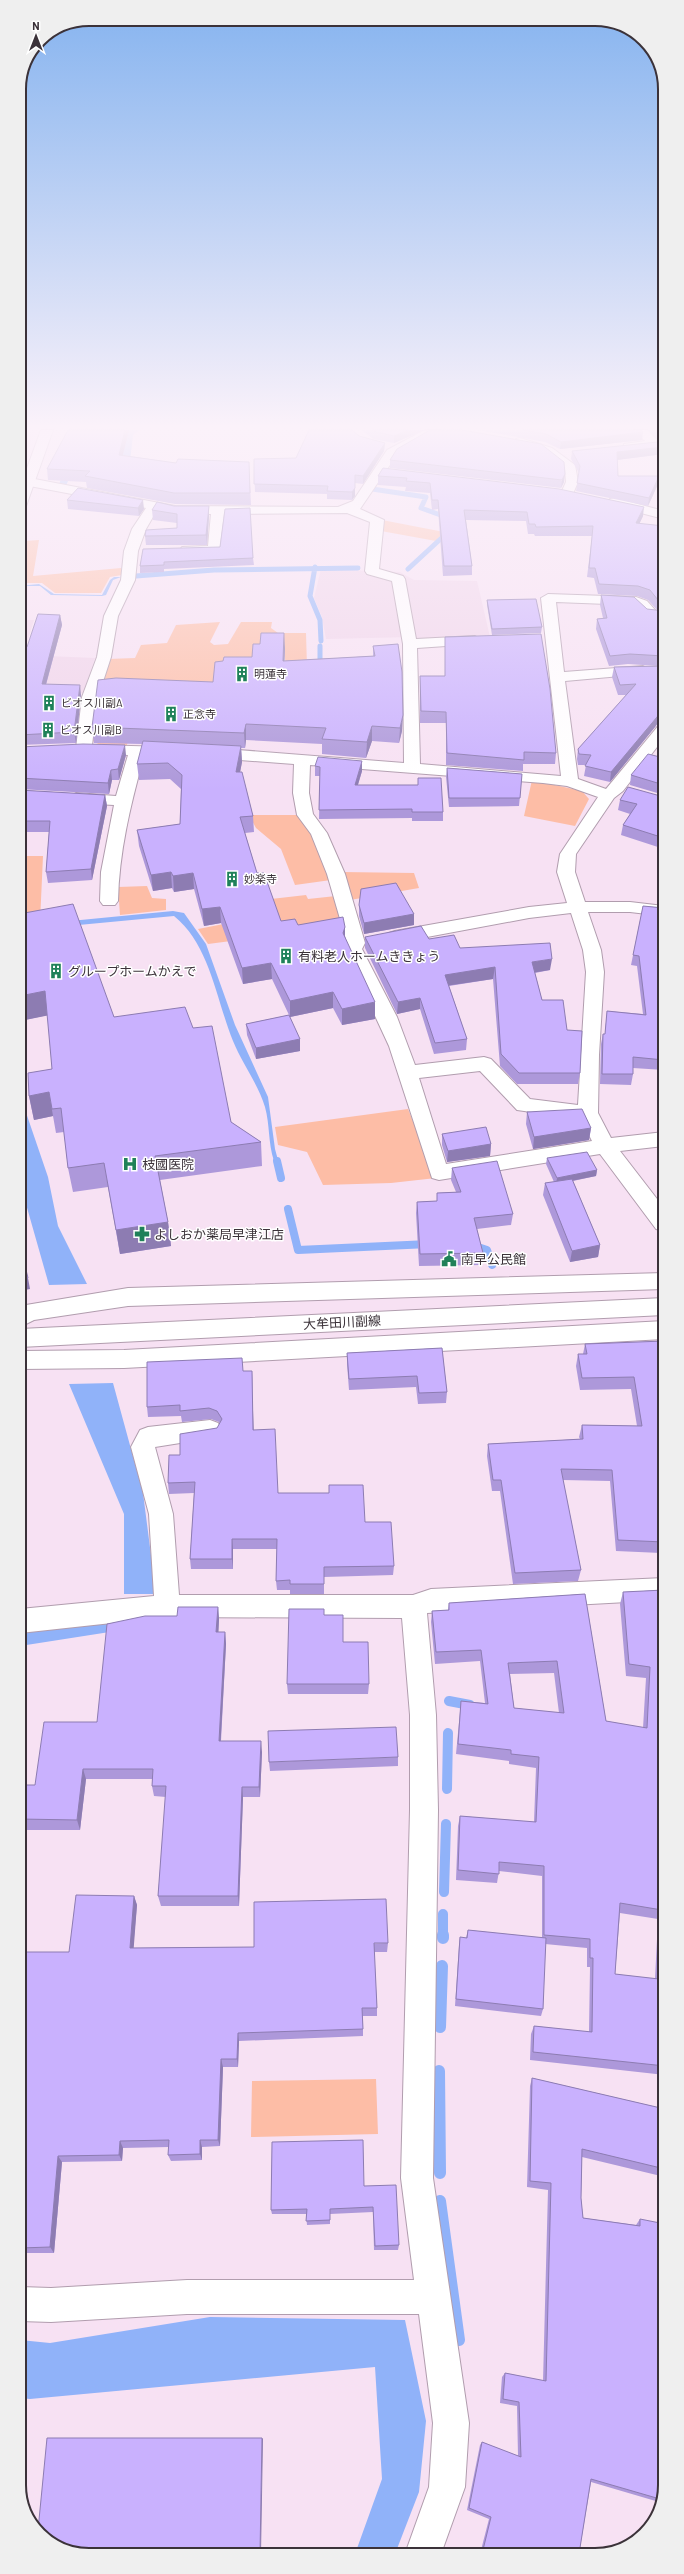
<svg xmlns="http://www.w3.org/2000/svg" width="684" height="2574" viewBox="0 0 684 2574" font-family="Barlow,'Noto Sans JP',sans-serif">
<style>
.built{fill:#f0d4ea}
.green{fill:#fdbda6}
.water{fill:#90b2f9}
.lines{fill:none;stroke-linecap:round;stroke-linejoin:round}
.stream-far3{stroke:#90b2f9;stroke-width:5}
.stream-far2{stroke:#90b2f9;stroke-width:8}
.stream-far1{stroke:#90b2f9;stroke-width:10}
.stream{stroke:#90b2f9;stroke-width:12}
.street-casing{stroke:#b19dae;stroke-width:2}
.primary-casing{stroke:#b19dae;stroke-width:2}
.highway-casing{stroke:#b19dae;stroke-width:2}
.street{fill:#fff;fill-rule:evenodd}
.primary{fill:#fff;fill-rule:evenodd}
.highway{fill:#fff;fill-rule:evenodd}
.wall{fill:#ad98da;fill-rule:evenodd}
.shaded-wall{fill:#8d7cb2}
.building{fill:#c9b1fe;stroke:#8d7cb2;fill-rule:evenodd}
.labels{text-anchor:middle;stroke-width:3;stroke-linejoin:round;paint-order:stroke}
.far-poi-label{font-size:11px;fill:#3b3239;stroke:#fff;text-anchor:start}
.poi-label{font-size:13px;fill:#3b3239;stroke:#fff;text-anchor:start}
.street-label{font-size:13px;fill:#3b3239;stroke:#fff}
.rim{fill:none;stroke:#3b3239;stroke-width:2}
</style>
<rect width="100%" height="100%" fill="#f7e1f3"/>
<!-- built -->
<path class="built" d="M19,430h16l-16,46z
M321,569l79,3 14,8 63,1 13,56 -70,3 -8,-3 -86,2 -4,-22 -8,-19z
M19,620h15l-11,35 72,3 -12,35 -64,-2z"/>
<!-- green -->
<path class="green" d="M382,520l62,12 -8,9 -55,-10z
M39,540l-6,36 88,-8 1,7 -12,2 -9,16h-46l-13,-10h-23v-25l6,-17z
M220,622l-10,20 4,3 14,-1 13,-22h31l-1,6 7,5h28l1,34h-21l-2,-17 -72,51 -79,24 -7,23 -24,-2 -13,-7 19,-80 27,-1 6,-13 26,-2 9,-18z
M532,780l50,11 7,8 -14,27 -51,-10z
M249,815h51l14,21 17,44 -36,5 -14,-36 -25,-21z
M19,856h24l-3,66 -21,2z
M342,872l72,1 5,15 -69,12z
M147,886l5,12 14,1v11l-46,5 -2,-28z
M306,895l2,4 28,-3 9,30 -137,18 -10,-15 78,-15 -5,-15z
M408,1109l28,69 -45,5 -68,2 -16,-33 -29,-7 -3,-18z
M376,2079l2,55 -127,3 1,-56z"/>
<!-- water -->
<path class="water" d="M112,430h27l-6,5 -3,26h-54l-10,25 -7,-2 11,-26z
M114,577h7l-8,3 -7,15 -4,1 -51,-1 -11,-9h-21l20,-2 15,10 48,1 8,-15z
M173,911l11,2 22,31 29,81 33,72 7,52 3,11 -4,1c-6,-18 -4,-36 -9,-54 -7,-23 -23,-44 -32,-66 -17,-42 -23,-96 -59,-125l-106,10h-49z
M20,1095l28,82 10,49 29,58 -38,1 -29,-102z
M113,1383l30,110 13,101h-32v-80l-55,-130z
M120,1620l28,6 -128,20v-13z
M210,2317l195,3 21,101 -7,71 -24,62h-40l27,-75 -7,-112 -345,32 -10,-1v-58l30,3z"/>
<g class="lines">
<!-- stream-far3 -->
<path class="stream-far3" d="M372,489l54,8 -5,11 25,9
M315,567l-5,29 10,24 1,21
M408,569l39,-36
M136,576l78,-6 144,-2
M320,646v24"/>
<!-- stream-far2 -->
<path class="stream-far2" d="M277,1161l4,17
M288,1209l10,41 131,-6
M472,1245l15,5 5,15"/>
<!-- stream-far1 -->
<path class="stream-far1" d="M449,1701l21,4
M447,1789l1,-56
M444,1892l2,-68
M443,1914v22"/>
<!-- stream -->
<path class="stream" d="M443,1935v3
M440,2027l2,-61
M439,2071l1,102
M440,2201l19,139"/>
<!-- street casing -->
<g class="street-casing">
<path id="street" d="M425,430h15l-44,26 -36,53 24,11 -5,49 24,7 2,3 11,60 59,-3 7,4 -7,4 -58,4 3,116 141,12 -20,-178 7,-4 88,3 11,4 9,10 8,1v8l-17,-2 -14,-13 -77,-3 8,70 79,-6 7,4 -7,4 -78,7 13,98 28,10 53,-64 5,-2v15l-41,53 -9,7 -38,56 -1,18 10,30h45l34,4v10l-34,-4h-42l13,38 3,22 -5,83 -1,58 13,25 53,-6v14l-44,5 44,57v23l-8,-2 -56,-75 -161,26 -7,-2 -43,-132 -45,-97 3,-6 -20,-69 -16,-40 -14,-19 -4,-22 1,-29 -81,-6 -8,-5 8,-5 191,15 -1,-119 -11,-63 -25,-7 -2,-3 5,-49 -23,-9 -123,1 -5,39 -32,1 -5,-1 -2,-3 2,-3 26,-1 3,-32h-36l-18,-4 -11,19 -8,22 -3,29 -17,36 -7,41 -13,40 -6,48 78,2 8,5 -8,5 -26,-1c-13,47 -25,95 -26,145l-3,4h-12l-3,-4 1,-29 13,-67 -38,-2 -8,-5 8,-5 40,3 12,-41 -44,-2 -8,-5 6,-51 15,-40 7,-41 17,-36 3,-29 8,-22 14,-21 -127,-24v-8l156,30 163,1 15,-6 34,-51zM310,765l233,18 24,3 31,11 -38,57 -3,18 10,31 -38,4 -134,24 -6,2 -3,4 3,4 6,2 134,-25 42,-5 12,37 3,22 -8,133 -48,-6 -39,-40 -7,-2 -69,8 -18,-48 -35,-68 3,-6 -20,-69 -18,-41 -14,-19 -4,-21zM480,1071l37,39 64,9 11,22 -146,23 -27,-86z
M634,430h13l14,14 -6,4 -31,2v-6l21,-3z
M520,438l32,10 23,17 3,17 -6,14 -5,1 -6,-4 5,-11 -1,-13 -21,-16 -28,-8v-6z
M615,498l49,13v8l-54,-14 -1,-3 1,-3z
M664,1273v16l-536,17 -94,14 -14,7v-21l108,-18z
M664,1321v18l-540,29 -104,1v-18l104,-1z
M210,1420l8,3 4,7 -4,7 -63,10 18,67 6,81h234l18,-6 233,-11v22l-237,13 9,102 2,95 -5,368 36,245 -4,64 -24,67h-36l24,-67 4,-64 -14,-109h-232l-136,8 -31,-1v-34l31,1 136,-8h227l-13,-102 9,-368v-95l-8,-97 -235,-1 -147,16v-24l134,-13 -5,-82 -18,-67 9,-17 8,-3z"/>
</g>
<!-- primary casing -->
<g class="primary-casing">
<path id="primary" d="M664,1298v17l-644,32v-18z"/>
</g>
<!-- highway casing -->
<g class="highway-casing">
<path id="highway" d="M41,430h12l-28,79 -6,4v-23z"/>
</g>
<!-- street -->
<use href="#street" class="street"/>
<!-- primary -->
<use href="#primary" class="primary"/>
<!-- highway -->
<use href="#highway" class="highway"/>
</g>
<!-- wall -->
<path class="wall" d="M68,430h61l-6,25 53,8 73,-1 2,43 -76,-1 -88,-16 -1,-6 -38,-2 -1,-11z
M362,430h100l102,52 -3,6 -171,-20v-8l40,-30 -8,1 -28,12 -21,-4z
M478,430h163l1,10 -82,9 -15,-7z
M648,430h16v24l-47,6 1,16h41l-1,8 -10,22 -72,-15 3,-18 -8,-14 1,-8 85,-9 2,-2z
M359,436l26,7 -1,8 -21,33 -8,-1v13l-3,4 -25,-1v-5l-72,-2 -1,-33 42,-1z
M383,468l260,48 -4,8 25,2v85l-7,-1 -9,-10 -11,-4 -39,-2 -4,-16 -7,-1 5,-41h-57l-1,-2h-6l-2,-13 -60,-1 6,46v9l-29,1 -5,-67 -6,1 -2,-17 -25,-2 1,-4 -28,-2v-9z
M78,488l66,21 -5,7 -71,-7 -1,-9z
M174,506h35v10l-2,29h-61l-1,-9 32,-8v-5l-24,-3 -1,-10z
M143,549l110,9 1,7 -90,4v3l-24,1v-7z
M601,595l46,14 17,2v103l-9,13 -45,55 -26,-6 2,-11h-8l-1,-6 1,-10 48,-54h-8l-6,-18 2,-10 44,-1 -30,-2 -19,2 -13,-37 1,-10 6,-1 -3,-13z
M487,600l55,27 -1,6 -49,2 -5,-30z
M60,615l2,10 -16,60 35,10 -5,48 -57,2v-98h8z
M445,637l111,116 -1,11h-32v7l-77,-6v-42h-26v-47h25z
M373,646l29,85 -3,12 -27,-2 -6,17 -44,-4v-10l-76,-4 -1,8h-4l1,14 -2,10 13,44 1,16 -9,1 12,40 24,48 17,4 47,2v12l30,80 -33,6 -9,-17 -43,9 10,34 -44,8 -9,-24 -1,-11 43,-9 -17,-36 -29,5 -22,-61 -17,3 -10,-37 -20,3 -2,-4 -19,3 -14,-45 -2,-16 43,-6 1,-35 -11,-10 -31,1 -2,-16 6,-20 -49,-1 -2,-16 121,-45 10,-21 29,-4 33,-9 -1,13 89,-5z
M19,747l107,8 -7,25h-7l-3,14 -90,-5z
M664,758v37l-34,-10 1,-10z
M315,766l47,5 -4,14h60v-7l25,34v9h-31v-3l-93,1 1,-43h-5z
M447,768l75,6 -3,32 -70,1 -3,-30z
M19,790l86,5 2,11 -15,74 -44,3 -2,-11 3,-40h-30z
M664,797v52l-43,-14 2,-10 7,-11 -12,-4 2,-10z
M359,905l55,9v11l-50,9 -5,-18z
M643,906l21,2v162l-31,-2v6l-2,11 -31,-1 1,-40 2,-10h2l2,-23 36,3 -6,-48 -6,-1z
M19,914l95,103 79,11 38,94 30,20 1,24 -102,14 8,42 3,24 -51,8 -12,-67 -35,5 -5,-24 -4,-36 -8,1 -3,-17 -19,4 -5,-24 23,-27 -4,-54 -28,6z
M365,937l64,2 31,9 90,22 -15,3 7,27 25,30 13,43 -2,11h-61l-17,-18 -7,-87 -44,7 18,53 -1,11 -32,4 -14,-45 -23,5 -32,-66z
M527,1112l64,16 -2,12 -56,9 -7,-25z
M442,1134l49,10 -1,12 -43,6 -5,-17z
M547,1158l50,12 -1,6 -23,5 27,64 -2,12 -28,5 -27,-67 2,-12 9,-1 -8,-18z
M452,1168l61,46 -2,11 -34,4 6,24 -2,12 -62,1 -3,-53 1,-11 20,-1v-8l19,-1 -5,-12z
M664,1341v219h-2l-1,-7 -45,-2 -6,-70 -47,-1 18,90 -3,11 -65,3 -13,-93h-8l-5,-35 1,-12 92,-5 -1,-2 3,-12 55,1 -6,-37 -51,1 -4,-24 2,-12h5l2,-10z
M442,1348l5,44 -1,11 -28,1 -2,-17 -67,3 -2,-26v-11z
M243,1371h9l1,59 25,63 87,29 29,44 -1,9 -69,2v17h-34v-4h-13l-1,-9 1,-32h-44v20h-42l-1,-10 4,-66 -25,1 -1,-11 12,-28 37,-27 3,-4 -1,-2 -8,-3 -29,3 -1,-6 -33,1 -1,-10z
M664,1590l1,485 -135,-15 1,-26 3,-8 55,6 1,-65h-3v-19l-42,-4 -2,65 -2,7 -86,-10 4,-61 1,-8 6,1 2,-8 74,8v-62l-43,-5 -2,12 -41,-3 2,-54 2,-10 74,6 2,-54 -27,-4v-3l-53,-7 5,-53 24,2 -5,-42 -45,3 -4,-42 1,-11 16,-1 1,-7 136,-9 21,127 37,7 3,-50 -20,-2 -6,-72 3,-12zM554,1673l5,40 -45,-5 -4,-34zM620,1913l38,6 -3,60 -40,-5z
M218,1607l1,12 -1,13h7l1,12 -5,97 41,11 -2,45h-17l-4,109h-78l-3,-10 8,-99 -12,-1 -2,-10v-7h-66l-6,51h-59l-1,-3v-28l15,-14 62,-63 80,-106z
M324,1615l19,27 26,42 -1,10h-80l-1,-10z
M398,1757v9l-128,5 -1,-9z
M134,1896l3,9 -4,43 121,-1 134,-4 -1,9h-13l3,56v8h-14v20l-124,5 -1,26h-15l-3,79 -18,1v13l-31,1 -3,-6 1,-8 -46,1 -1,13 -60,1 -8,91h-34v-301h49z
M532,2078l133,31v68l-83,-20 -1,41 2,20 53,7 4,-6 25,266 -6,17 -68,-20 -12,72h-99l9,-35 -22,-9 13,-65 2,-3 36,14 -1,-50 -17,-3 2,-26 3,-4 38,8 5,-191 -21,-3 3,-101z
M364,2186l35,59 -1,5h-24l-1,-38 -43,2v10l-23,1 -1,-11h-34l-1,-4z"/>
<!-- shaded-wall -->
<path class="shaded-wall" d="M125,430h4l-9,36 -1,-11z
M408,430h23l-9,1 -28,12v-7z
M643,432l-1,8 -82,9 1,-7z
M385,443l-1,8 -21,33v-8z
M664,447v7l-48,6 1,-8z
M565,474l-1,8 -3,6 1,-8z
M355,475v21l-3,4v-8z
M659,476l-1,8 -10,22 1,-8z
M143,500l1,9 -5,7 -1,-8z
M209,506v10l-2,29 -1,-10z
M644,507l-1,9 -8,17 1,-10z
M60,615l2,10 -19,70 -1,-11z
M284,633l1,15 -1,28 -1,-15z
M80,685l1,10 -5,48 -2,-11z
M664,706v8l-9,13 -45,55 1,-10z
M403,715l-1,16 -3,12 1,-15z
M246,724v16l-1,8 -1,-15z
M372,726v15l-6,17 1,-16z
M125,745l1,10 -7,25 -1,-11z
M241,746l1,16 -5,26 -1,-16z
M362,761v10l-7,23v-9z
M111,770l1,10 -3,14 -1,-11z
M105,795l2,11 -15,74 -1,-11z
M171,872l1,16 -19,3 -2,-16z
M193,873l1,16 -20,3 -1,-16z
M220,907l1,16 -17,3 -2,-17z
M414,914v11l-50,9v-11z
M345,927v16l-2,-10z
M552,959l-2,11 -19,3 1,-11z
M271,963l1,16 -29,5 -1,-16z
M495,967l-2,12 -48,7v-11z
M45,991l5,24 -30,6v-25z
M333,992v16l-43,9v-16z
M420,998v11l-23,5 1,-12z
M375,1002v17l-33,6v-16z
M300,1039v12l-44,8v-11z
M49,1092l4,24 -19,4 -5,-24z
M591,1128l-2,12 -56,9 1,-12z
M491,1144l-1,12 -43,6 1,-11z
M597,1170l-1,6 -40,8 1,-6z
M168,1222l3,24 -51,8 -4,-24z
M600,1245l-2,12 -28,5 2,-11z
M28,1278l2,11 -10,2v-11z
M252,1371v10l2,59 -1,-10z
M232,1539l1,10v20l-1,-10z
M218,1607l1,12 -1,25 -2,-12z
M225,1632l1,12 -6,108 -1,-11z
M261,1741l1,11 -2,45 -1,-10z
M83,1769l3,10 -6,51 -3,-10z
M242,1787l1,10 -4,109 -1,-10z
M134,1896l3,9 -4,52 -3,-9z
M238,2033l1,8 -1,26 -1,-8z
M221,2059l2,8 -3,79 -2,-6z
M200,2140l2,7v13l-2,-6z
M120,2141l3,7 -1,13 -3,-6z
M58,2156l4,6 -8,91 -4,-6z
M262,2438l1,1 -2,115h-1z"/>
<!-- building -->
<path class="building" d="M68,430h57l-6,25 57,8 2,-4 71,3 1,31h-76l-89,-17 5,-5 -43,-2z
M309,430h43l7,6 26,7 -22,33 -8,-1v13l-3,4 -25,-1 1,-5 -74,-2v-25l42,-1z
M372,430h36l-14,6 -21,-5z
M430,430h32l79,14 23,18 1,12 -3,6 -172,-20 7,-11z
M523,430h118l2,2 -82,10 -15,-8z
M658,430h6v17l-47,5 1,24h41l-10,22 -72,-15 3,-17 -8,-15 85,-9 6,-7z
M383,468l176,21 85,18 -8,16 28,3v75l-6,-1 -8,-10 -12,-4 -39,-2 -4,-16h-6l4,-42 -57,1 -1,-3h-6l-2,-12 -63,-2 8,56h-28l-6,-66h-6l-2,-17 -24,-2 1,-3 -29,-2z
M78,488l65,12 -5,8 -71,-8z
M157,502l17,4h35l-3,29 -61,1 1,-6 31,-2v-14l-25,-4z
M250,508l3,50 -89,4v3l-24,1 3,-17 77,-2 5,-38z
M601,595l33,2 13,12 17,2v45l-34,-2 -20,2 -13,-37 10,-1z
M536,599l6,28 -50,2 -5,-29z
M38,614l22,1 -18,69 38,1 -6,47 -55,3v-88h8z
M261,633h23l-1,28 92,-5 -2,-10 25,-2 4,28 1,43 -3,13 -28,-2 -5,16 -45,-3 4,-11 -80,-4 -2,9 -152,-6 6,-47 18,-2 97,4 2,-20 8,-1 1,-4h28l1,-13h7z
M541,634l9,55 6,64 -32,-1v8l-77,-7 -1,-41 -25,-1 -1,-35h25v-39z
M664,666v40l-7,11 -46,55 -26,-6 6,-11 -12,-1 -1,-5 58,-65 -16,1 -6,-18z
M143,741l98,5 -5,26h6l11,44 -13,1 17,56h7l17,48 14,-2 3,6 45,-8 2,10 -2,6 32,69 -33,7 -9,-17 -43,9 -19,-38 -29,5 -22,-61 -18,2 -9,-36 -20,3 -2,-4 -20,3 -14,-45 43,-6 2,-49 -14,-12 -31,1z
M83,744l42,1 -7,24 -7,1 -3,13 -89,-5v-31z
M648,754l16,4v27l-33,-10z
M318,757l44,4 -7,24h63v-7h23l2,34h-31v-3l-93,1 1,-43 -5,-1z
M447,768l75,6 -2,24h-71z
M628,787l36,10v41l-41,-13 14,-21 -17,-4z
M19,790l86,5 -14,74 -45,3 4,-51h-31z
M396,883l18,31 -50,9 -5,-18 2,-16z
M73,904l41,113 71,-10 8,21 19,-2 19,96 30,20 -106,14 13,66 -52,8 -12,-67 -36,5 -7,-60 -9,1 -3,-17 -20,4 -1,-23 24,-4 -7,-78 -25,5 -1,-82z
M643,906l21,2v52l-1,-1 1,9v92l-31,-3v17h-31l1,-40h2l2,-23 39,4 -7,-59 -6,-1z
M421,926l8,13 25,-4 6,13 90,-5 2,16 -20,3 10,38h21l4,30 15,1 -2,42h-61l-18,-19 -6,-87 -50,8 22,64 -32,4 -15,-45 -22,4 -33,-65z
M289,1015l11,24 -44,9 -10,-24z
M582,1109l9,19 -57,9 -7,-25z
M486,1127l5,17 -43,7 -6,-17z
M587,1152l10,18 -40,8 -10,-20z
M497,1161l16,53 -39,4 9,35 -63,1 -3,-52 20,-1v-8l24,-1 -9,-24z
M572,1179l28,66 -28,6 -27,-68z
M20,1245l8,33 -8,2z
M664,1341v201l-46,-2 -6,-70 -51,-1 20,101 -66,3 -14,-93h-8l-5,-36 95,-5 -1,-14 60,1 -8,-49 -52,1 -4,-24h9l-2,-10z
M442,1348l5,44 -28,1 -2,-17 -68,3 -2,-26z
M242,1358l1,13h9l1,59 22,-1 3,64h51v-8h34l2,37h26l3,44 -70,1v17h-34v-4l-14,1 1,-42h-45v20h-42l5,-77 -27,1 1,-28h11v-21l37,-6 5,-9 -5,-8 -8,-3 -29,3v-6l-33,2v-45z
M664,1590l1,476 -132,-14 1,-26 58,6 1,-74h-3v-19l-46,-4v-69l-45,-4v12l-41,-4 2,-54 76,6 3,-65 -28,-3v-4l-53,-6 3,-43 27,3 -7,-54 -45,2 -4,-41 17,-1v-7l136,-9 21,127 41,7 3,-61 -21,-3 -6,-72zM557,1661l7,52 -50,-5 -6,-45zM620,1903l42,7 -3,69 -44,-5z
M178,1607h40l-2,25h9l-6,109h42l-2,46h-17l-4,109h-80l8,-110h-14l1,-17h-70l-6,51 -57,-1v-20l2,-14h13l9,-63h53l10,-98 38,-8h32z
M289,1609h35v6h19v27h25l1,42h-82z
M396,1727l2,30 -129,5 -1,-31z
M76,1895l58,1 -4,52 124,-1v-45l132,-3 2,44h-14l3,65h-15l1,21 -125,4 -1,26h-16l-3,81h-18v14l-32,1 1,-15 -49,1 -1,14 -61,1 -8,91 -30,1v-296h49z
M468,1930l78,8 -3,71 -87,-10 4,-62 7,1z
M532,2078l133,31v60l-83,-20 -1,49 2,20 57,8v-7l25,5v261l-5,14 -69,-20 -12,75h-97l9,-37 -22,-9 13,-66 39,15 -2,-55 -16,-3 2,-26 41,8 5,-198 -21,-2z
M363,2140l1,46 32,-1 3,60 -24,1 -2,-39 -43,2v11l-24,1 1,-12 -36,1 1,-68z
M47,2438h215l-2,116 -176,1 -41,-18 -5,-7z"/>
<!-- sky -->
<linearGradient id="sky" x2="0" y2="1"><stop stop-color="#85b3ef"/><stop offset="0.54" stop-color="#fbf2fa"/><stop offset="1" stop-color="#fbf2fa" stop-opacity="0"/></linearGradient>
<rect width="684" height="790" fill="url(#sky)"/>
<!-- icons -->
<defs>
<g id="building-bare" transform="scale(1.2)"><path d="M-4-6H4V6H1V3H-1V6H-4ZM-2.5-4.3h1.7v1.8h-1.7ZM.8-4.3h1.7v1.8H.8ZM-2.5-1h1.7V.8h-1.7ZM.8-1h1.7V.8H.8Z" fill="#1f8159" stroke="#fff" stroke-width="2.5" paint-order="stroke"/></g>
<g id="hospital-bare" transform="scale(1.2)"><path d="M-5-5h3v3.5h4V-5h3V5h-3V1.5h-4V5h-3Z" fill="#1f8159" stroke="#fff" stroke-width="2.5" paint-order="stroke"/></g>
<g id="pharmacy-bare" transform="scale(1.2)"><path d="M-2-6h4v4h4v4h-4v4h-4v-4h-4v-4h4Z" fill="#1f8159" stroke="#fff" stroke-width="2.5" paint-order="stroke"/></g>
<g id="civic-bare" transform="scale(1.2)"><path d="M-.6-6.5H3V-4.5H.6V-3L4-1V1h2V6H-6V1h2V-1L-.6-3ZM-1.2 2.5V6h2.4V2.5Z" fill="#1f8159" stroke="#fff" stroke-width="2.5" paint-order="stroke"/></g>
</defs>
<g fill-rule="evenodd">
<use href="#building-bare" x="242" y="674"/>
<use href="#building-bare" x="49" y="703"/>
<use href="#building-bare" x="171" y="714"/>
<use href="#building-bare" x="48" y="730"/>
<use href="#building-bare" x="232" y="879"/>
<use href="#building-bare" x="286" y="956"/>
<use href="#building-bare" x="56" y="971"/>
<use href="#hospital-bare" x="130" y="1164"/>
<use href="#pharmacy-bare" x="142" y="1234"/>
<use href="#civic-bare" x="449" y="1259"/>
</g>
<g class="labels">
<!-- far-poi labels -->
<g class="far-poi-label">
<text x="254" y="678">明蓮寺</text>
<text x="61" y="707">ビオス川副A</text>
<text x="183" y="718">正念寺</text>
<text x="60" y="734">ビオス川副B</text>
<text x="244" y="883">妙楽寺</text>
</g>
<!-- poi labels -->
<g class="poi-label">
<text x="298" y="961">有料老人ホームききょう</text>
<text x="68" y="976">グループホームかえで</text>
<text x="142" y="1169">枝國医院</text>
<text x="154" y="1239">よしおか薬局早津江店</text>
<text x="461" y="1264">南早公民館</text>
</g>
<!-- street labels -->
<g class="street-label">
<text transform="translate(342 1322) rotate(-3)" y="5">大牟田川副線</text>
</g>
</g>
<!-- crop -->
<path d="M0 0H684V2574H0ZM89 26H595A63 63 0 0 1 658 89V2485A63 63 0 0 1 595 2548H89A63 63 0 0 1 26 2485V89A63 63 0 0 1 89 26Z" fill="#efefef" fill-rule="evenodd"/>
<path class="rim" d="M89 26H595A63 63 0 0 1 658 89V2485A63 63 0 0 1 595 2548H89A63 63 0 0 1 26 2485V89A63 63 0 0 1 89 26Z"/>
<!-- north arrow -->
<g transform="translate(36 36)" stroke="#ffffff" stroke-width="3" paint-order="stroke">
<path d="M0-3L7 15L0 10L-7 15Z" fill="#3b3239"/>
<text y="-6" font-size="11" font-weight="bold" text-anchor="middle" fill="#3b3239">N</text>
</g>
</svg>
